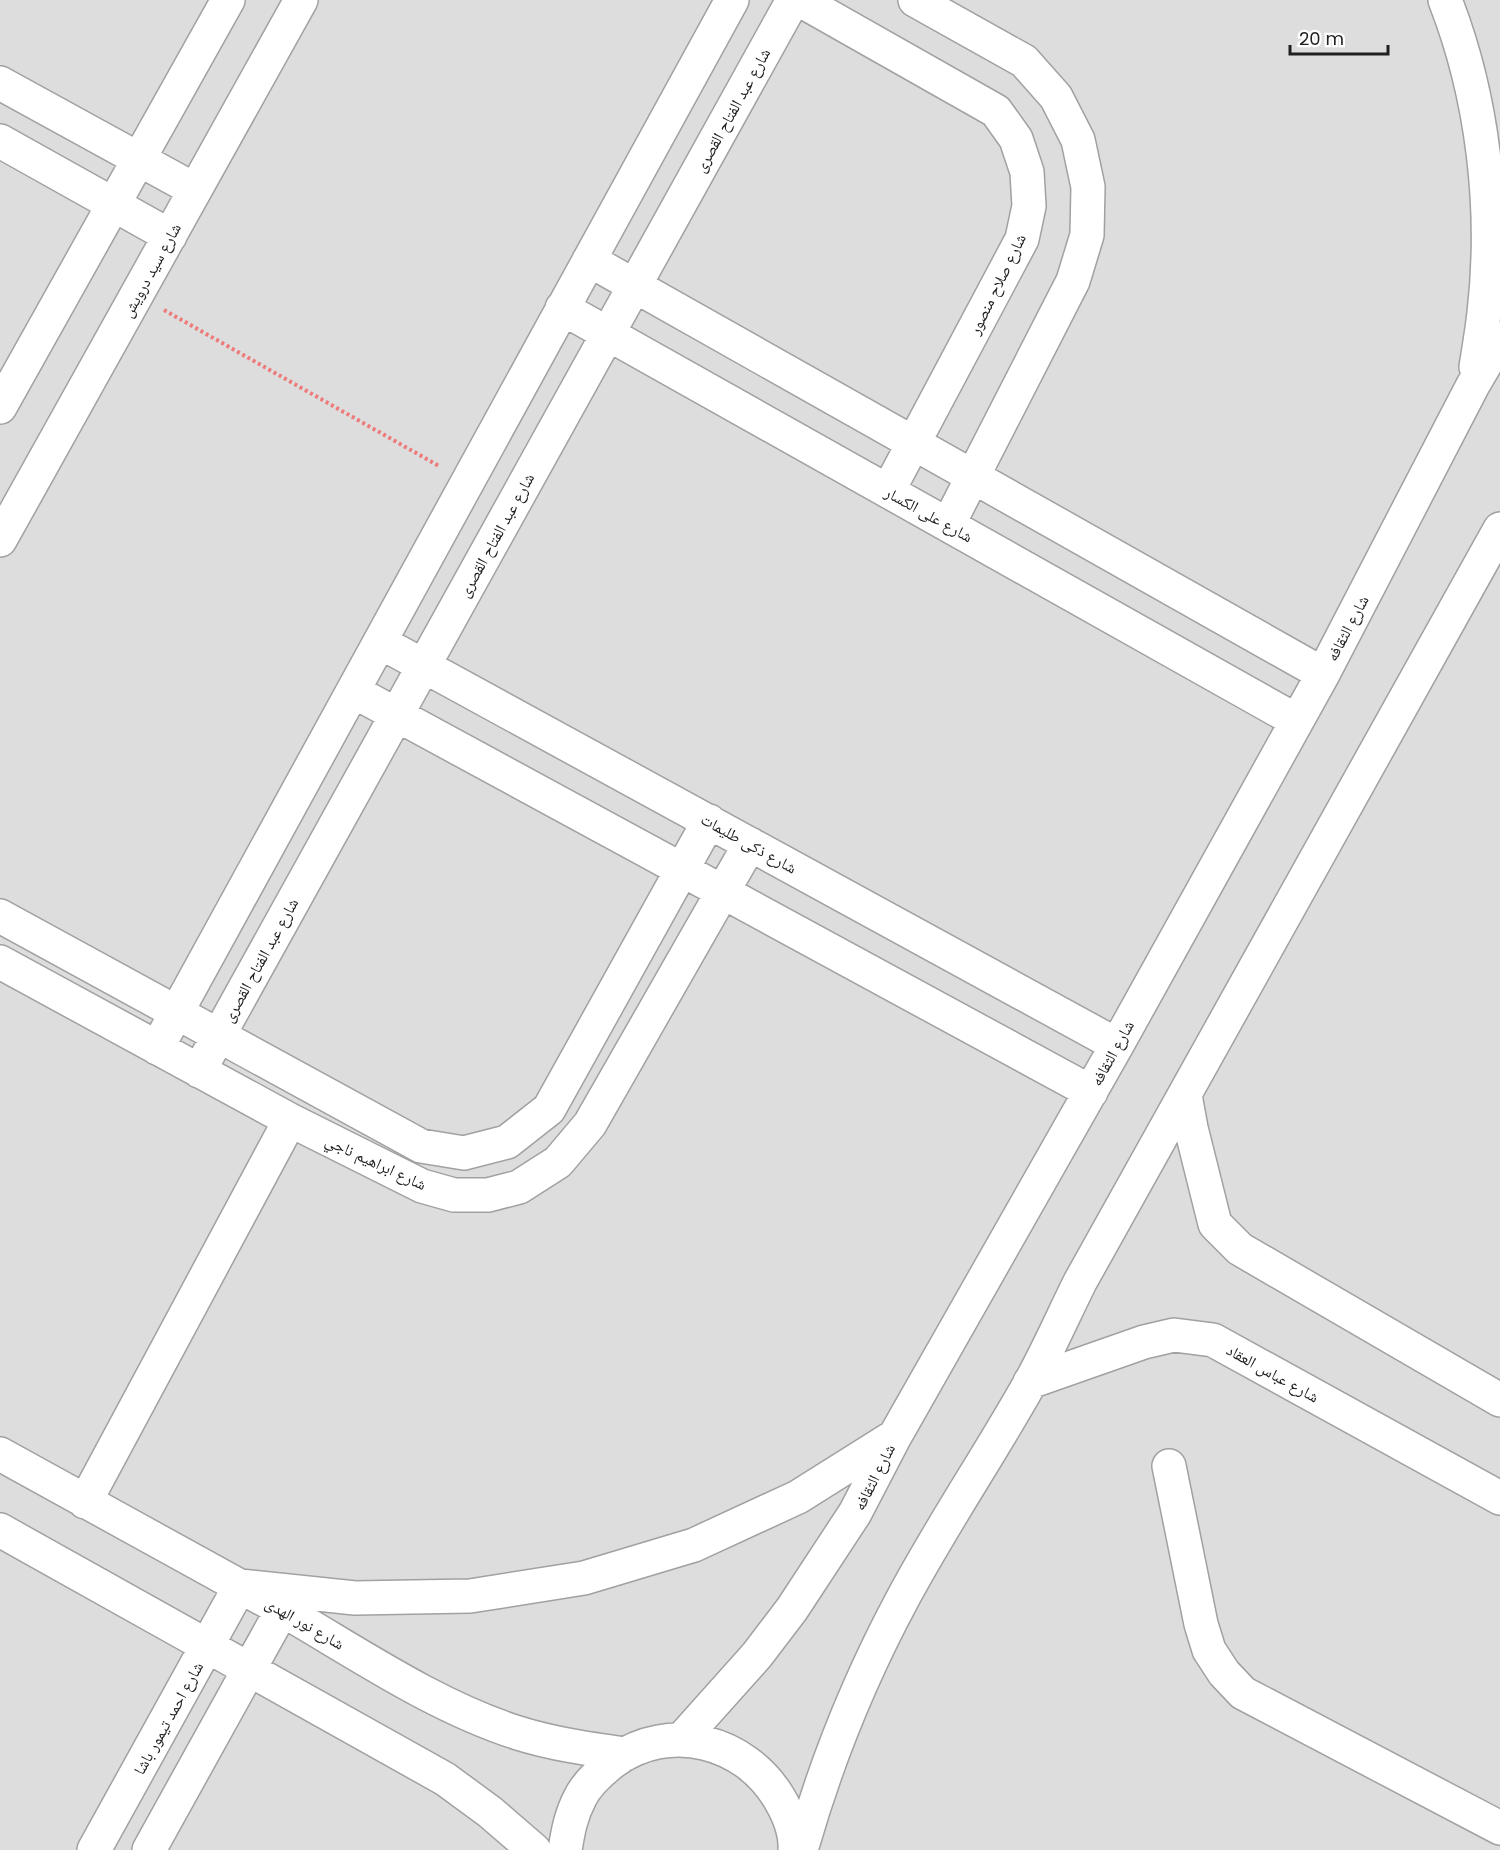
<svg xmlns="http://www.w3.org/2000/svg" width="1500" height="1850" viewBox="0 0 1500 1850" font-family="Poppins,'Noto Naskh Arabic',sans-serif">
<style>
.residential{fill:#dedddd}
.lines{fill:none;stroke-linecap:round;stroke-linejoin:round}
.minor-casing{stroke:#a1a1a1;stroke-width:36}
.path{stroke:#ed7b7b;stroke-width:4;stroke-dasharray:3 3;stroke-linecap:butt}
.minor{stroke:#fff;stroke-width:33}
.labels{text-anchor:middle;stroke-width:4.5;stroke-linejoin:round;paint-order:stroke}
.street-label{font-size:16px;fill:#202020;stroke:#fff}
</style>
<rect width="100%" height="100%" fill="#f0ece7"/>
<!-- residential -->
<path class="residential" d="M0,0h1500v1850h-1500z"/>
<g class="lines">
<!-- minor casing -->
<g class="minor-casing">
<path id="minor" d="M800,0l196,111 20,28 11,33 2,34 -7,33 -134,252
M915,0l109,61 32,36 22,43 10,47 -1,48 -14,46 -125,244
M1445,0c38,97 51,209 39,313 -2,18 -5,36 -8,54
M0,83l195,107
M0,141l170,95
M589,260l734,414
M562,308l735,413
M0,407l228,-407
M0,540l301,-540
M380,642l737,403
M353,691l738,401
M0,916l421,230 43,7 43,-11 42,-33 160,-288
M0,962l290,158 132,66 32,9h34l31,-8 39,-25 32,-38 160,-280
M157,1048l575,-1048
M199,1071l594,-1071
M1185,1095l6,33 24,96 25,25 260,151
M1030,1382l114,-40 30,-7 39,5 287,158
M0,1454c91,51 183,100 274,151 79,45 157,100 244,128 35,11 71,16 107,21
M1169,1466l32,158 8,26 15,23 19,20 257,135
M85,1502l205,-382
M0,1530l445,249 45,33 44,38
M681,1740l76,-85 35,-46 63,-96 40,-77 222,-391 206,-371 150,-289 27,-46
M94,1850l146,-264 115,12 115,-2 114,-18 110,-33 104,-48 97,-61
M149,1850l133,-240
M565,1850c3,-19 6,-35 15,-52 7,-15 21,-27 34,-37 56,-40 131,-20 165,37 9,15 17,35 16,52
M801,1850c25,-88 59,-172 102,-252 39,-73 86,-142 127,-215 18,-32 33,-67 50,-101l420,-753"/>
</g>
<!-- path -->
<path class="path" d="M164,310l275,156"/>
<!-- minor -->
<use href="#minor" class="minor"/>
</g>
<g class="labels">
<!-- street labels -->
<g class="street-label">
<text transform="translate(732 110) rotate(-61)" y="6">شارع عبد الفتاح القصرى</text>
<text transform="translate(151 270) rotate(-61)" y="6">شارع سيد درويش</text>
<text transform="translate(997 284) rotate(-64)" y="6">شارع صلاح منصور</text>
<text transform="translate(929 514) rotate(29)" y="6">شارع على الكسار</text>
<text transform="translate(496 535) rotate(-61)" y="6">شارع عبد الفتاح القصرى</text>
<text transform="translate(1347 628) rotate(-62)" y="6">شارع الثقافه</text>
<text transform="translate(749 843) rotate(29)" y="6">شارع ذكى طليمات</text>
<text transform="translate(260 960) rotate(-61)" y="6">شارع عبد الفتاح القصرى</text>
<text transform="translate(1112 1053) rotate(-61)" y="6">شارع الثقافه</text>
<text transform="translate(376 1162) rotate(25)" y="6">شارع ابراهيم ناجي</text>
<text transform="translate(1273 1373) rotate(29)" y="6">شارع عباس العقاد</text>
<text transform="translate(874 1477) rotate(-63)" y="6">شارع الثقافه</text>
<text transform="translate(305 1623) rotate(30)" y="6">شارع نور الهدى</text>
<text transform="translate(168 1718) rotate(-61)" y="6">شارع احمد تيمور باشا</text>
</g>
</g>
<!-- scale -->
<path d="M1290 45v9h98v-9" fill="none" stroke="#202020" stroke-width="3"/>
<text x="1299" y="45" font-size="18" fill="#202020" stroke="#ffffff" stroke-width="4.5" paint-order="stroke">20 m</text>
</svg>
